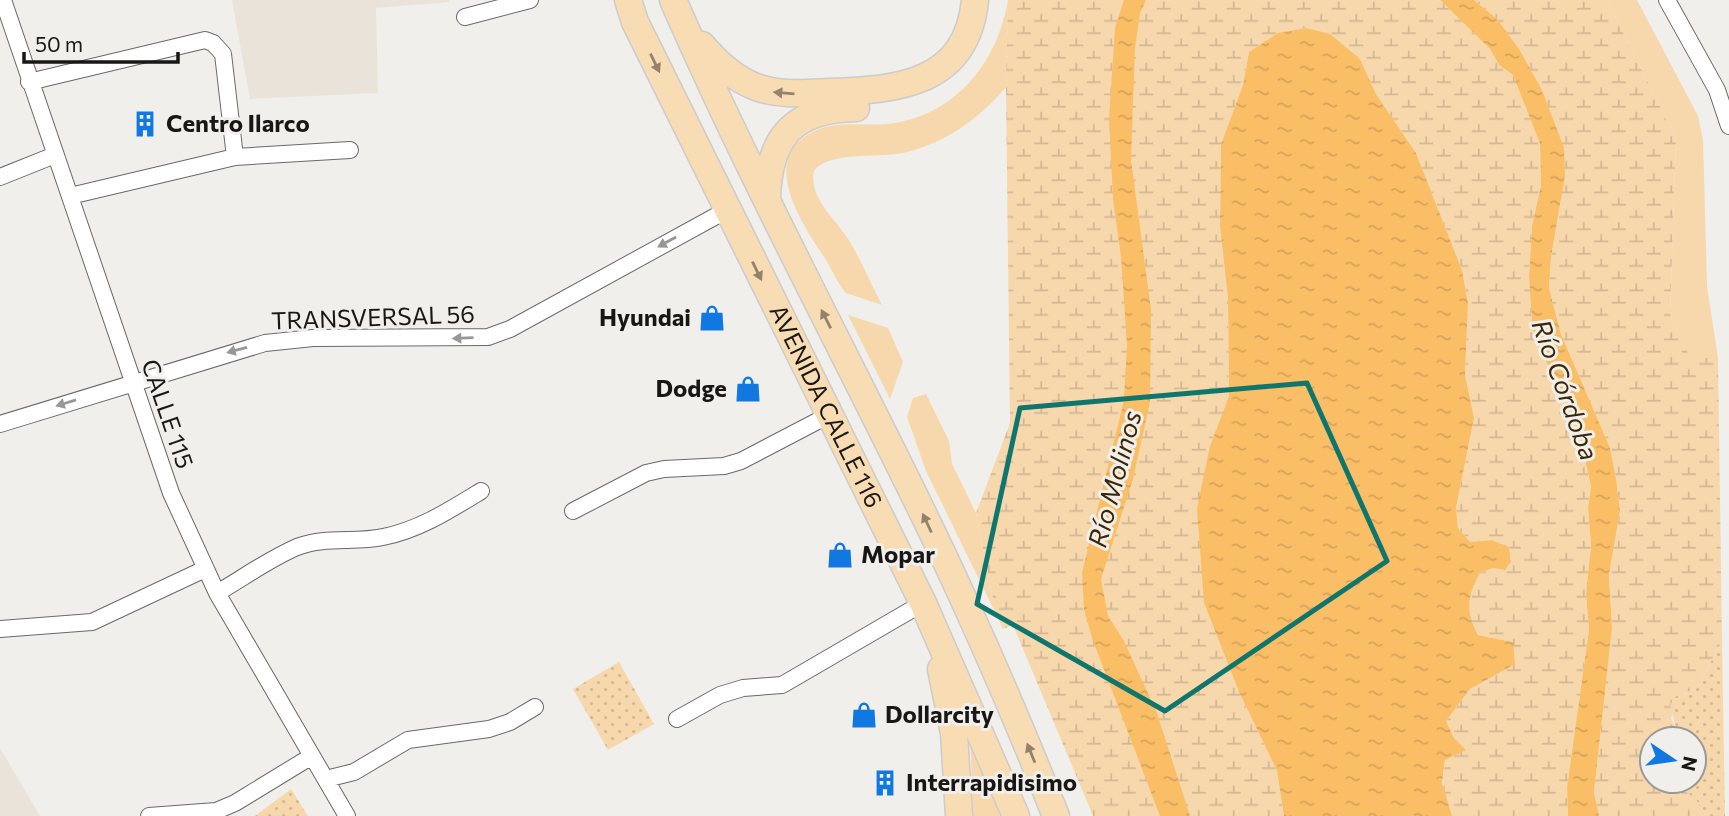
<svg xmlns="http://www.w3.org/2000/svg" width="1729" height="816" viewBox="0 0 1729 816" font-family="Commissioner,sans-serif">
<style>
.built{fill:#eae3da}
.grass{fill:#f7d7ac}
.wetland{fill:url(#wetland-marsh)}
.park{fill:url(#park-dots)}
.water{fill:url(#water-ripples)}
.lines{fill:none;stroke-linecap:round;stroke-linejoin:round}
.street-casing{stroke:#6b6967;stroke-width:18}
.primary-casing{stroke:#ccc;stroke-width:29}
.street{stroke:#fff;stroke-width:16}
.primary{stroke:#f8dcb3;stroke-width:26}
.oneway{fill:#93836c}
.oneway2{fill:#979796}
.marked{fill:none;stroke:#0f766e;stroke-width:5;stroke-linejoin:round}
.labels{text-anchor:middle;stroke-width:6;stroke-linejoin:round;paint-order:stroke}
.poi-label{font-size:24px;font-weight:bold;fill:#181716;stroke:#f1efec;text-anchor:start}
.street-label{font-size:24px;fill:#181716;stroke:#f1efec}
.water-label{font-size:26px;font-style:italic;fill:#3e2700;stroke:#f1efec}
</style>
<defs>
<pattern id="wetland-marsh" width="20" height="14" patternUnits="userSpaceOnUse" patternTransform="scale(1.75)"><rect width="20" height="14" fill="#f7d7ac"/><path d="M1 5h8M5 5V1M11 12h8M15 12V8" fill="none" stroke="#d3b893"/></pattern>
<pattern id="park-dots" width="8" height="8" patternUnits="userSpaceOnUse" patternTransform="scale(1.75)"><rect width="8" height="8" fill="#f7d7ac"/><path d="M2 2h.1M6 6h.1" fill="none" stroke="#d3b893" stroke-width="1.8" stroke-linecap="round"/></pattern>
<pattern id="water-ripples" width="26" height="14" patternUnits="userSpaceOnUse" patternTransform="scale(1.75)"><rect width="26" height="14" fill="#fabe67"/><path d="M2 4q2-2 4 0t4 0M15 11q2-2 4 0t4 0" fill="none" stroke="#d6a359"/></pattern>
</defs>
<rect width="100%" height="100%" fill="#f1efec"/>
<!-- built -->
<path class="built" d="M232,0h217l1,2 -74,6 2,85 -128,6z
M0,748l40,68h-40z"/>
<!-- grass -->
<path class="grass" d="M1008,0l-2,87c-26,31 -59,55 -99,65 -24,7 -79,-2 -93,19 -6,28 24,50 36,71 12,20 21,42 32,63l-36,-12c-9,-10 -14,-24 -22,-36 -23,-35 -68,-101 -7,-127 21,-9 47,-4 70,-6 67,-7 110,-60 121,-124z
M1607,0h30l61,116 5,24 4,146 11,72 -28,1 -20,-45 6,-175z
M848,315l40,13 15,34 -13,37z
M926,394l23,47 3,23 24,49 20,101 -70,-143 -19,-54 6,-19z
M970,731l36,85h-33z"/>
<!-- wetland -->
<path class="wetland" d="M1008,0h432l50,49 9,16 14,10 27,69 1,41 -9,41 -3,51 3,46 46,103 13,61 -3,21 3,37 -5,49 3,36 -22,157 1,29h-116c-14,-28 -10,-50 2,-78l-8,-17 24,-32 15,-9 28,-38 -35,-7c-14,-28 -12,-36 2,-62l13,-5 12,2 6,-8 -2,-15 -17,-7 -22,2 -12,-14 -2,-20 18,-90 -9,-43 3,-72 -6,-33 -46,-117 -40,-59 -16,-35 -54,-31 -27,5 -30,19 -6,33 -22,59 -1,82 8,73 1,97 -19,50 -6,157 35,89 38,79 7,45h-191l-80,-191 -10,4 -7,-15 -20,-101 34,-90 -4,-336z
M1474,0h133l69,139 -6,175 20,44h28l4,284 -26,47 -14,5 -11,24 5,10 -9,11h-15v42h23l24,22 7,13h-107l-5,-24 18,-164 -3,-53 11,-64 -4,-33 -6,-30 -49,-114 -12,-46 2,-31 10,-56 -19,-111 -45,-71z"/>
<!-- park -->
<path class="park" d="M1722,642l3,174h-19l-7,-13 -24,-22h19v-42h-27l9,-11 -6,-23 5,-8 21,-8z
M619,662l35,62 -46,26 -35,-61z
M291,789l17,27h-53z"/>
<!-- water -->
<path class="water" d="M1124,0h22l-6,13 -5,35 -4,112 20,150 -1,92 -17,77 -32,100 7,37 16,25 33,72 33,103h-30l-68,-178 -8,-29 -2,-36 42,-173 3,-56 -6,-87 -8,-58 -4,-80 6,-91z
M1440,0h34l23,19 22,30 23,41 22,58 1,28 -14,81 -2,31 12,46 49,114 6,30 4,33 -11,64 3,53 -18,164 5,24h-31l-1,-29 22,-157 -3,-36 5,-49 -3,-37 3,-21 -13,-61 -41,-83 -5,-20 -3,-46 3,-51 9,-41 -1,-41 -27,-69 -14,-10 -9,-16z
M1306,28l24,6 30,25 16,35 40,59 46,117 6,33 -3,72 9,43 -18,90 2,20 12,14 22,-2 17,7 2,15 -6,8 -12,-2 -13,5c-13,24 -15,37 -2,62l35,7 2,22 -45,25 -24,32 8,17 12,12 -21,10 -3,23 10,33h-168l-7,-45 -38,-79 -35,-89 -7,-95 13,-62 19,-50 -1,-97 -8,-73 1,-82 22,-59 6,-33 29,-19z"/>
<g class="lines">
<!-- street casing -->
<g class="street-casing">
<path id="street" d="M3,0l168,493 46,100 130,223
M1667,0l50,90 12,36
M465,17l65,-17
M29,82l176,-42 8,3 10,11 12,103
M0,177l55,-22
M70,196l165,-39 115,-7
M0,424l265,-81 48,-5 175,-1 22,-8 217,-119
M573,511l73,-38 18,-4 60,-3 17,-5 88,-46
M217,593c26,-15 52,-34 80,-46 28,-11 58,-4 86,-10 36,-7 67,-27 98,-46
M0,629l92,-7 113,-53
M677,719l43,-24 23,-7 39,-3 141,-82
M326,779l28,-7 54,-32 81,-11 21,-7 25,-15
M149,816l67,-5 19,-8 77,-47"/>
</g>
<!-- primary casing -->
<g class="primary-casing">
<g id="primary">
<path id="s1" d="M628,0l7,22 288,581 93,213"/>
<path d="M673,0c75,172 164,337 246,505 50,102 95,206 137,311"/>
<path d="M702,45c15,18 31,33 54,42 25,9 49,6 74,5 68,-2 137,-8 145,-92"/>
<path d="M767,198c2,-61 26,-89 89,-90"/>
<path d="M941,669l13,64 5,83"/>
</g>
</g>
<!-- street -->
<use href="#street" class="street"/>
<!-- primary -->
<use href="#primary" class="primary"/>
</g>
<!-- one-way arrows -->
<defs><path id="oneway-solid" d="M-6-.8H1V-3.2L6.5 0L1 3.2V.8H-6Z" transform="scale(1.75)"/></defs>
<g class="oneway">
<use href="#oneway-solid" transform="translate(655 63) rotate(64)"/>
<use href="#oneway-solid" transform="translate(784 93) rotate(-175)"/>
<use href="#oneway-solid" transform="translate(757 271) rotate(64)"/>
<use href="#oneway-solid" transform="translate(826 319) rotate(-117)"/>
<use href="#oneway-solid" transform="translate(927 523) rotate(-115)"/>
<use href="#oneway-solid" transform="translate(1031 753) rotate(-112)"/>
</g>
<g class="oneway2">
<use href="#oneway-solid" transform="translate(667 242) rotate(151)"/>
<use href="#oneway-solid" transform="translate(463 338) rotate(178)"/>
<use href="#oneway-solid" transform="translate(237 350) rotate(165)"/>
<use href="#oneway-solid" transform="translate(66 403) rotate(163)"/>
</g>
<!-- marked area -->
<path class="marked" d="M1307,383l80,178 -222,150 -188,-107 43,-196z"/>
<!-- icons -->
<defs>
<g id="building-bare" transform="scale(2.1)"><path d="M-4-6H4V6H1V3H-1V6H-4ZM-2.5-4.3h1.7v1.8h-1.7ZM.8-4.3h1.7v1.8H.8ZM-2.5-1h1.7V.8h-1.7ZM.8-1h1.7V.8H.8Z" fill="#1078e0" stroke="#f1efec" stroke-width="2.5" paint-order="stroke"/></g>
<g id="shop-bare" transform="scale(2.1)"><path d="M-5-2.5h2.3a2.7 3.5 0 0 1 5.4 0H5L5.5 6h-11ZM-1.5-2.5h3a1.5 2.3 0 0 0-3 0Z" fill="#1078e0" stroke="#f1efec" stroke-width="2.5" paint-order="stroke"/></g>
</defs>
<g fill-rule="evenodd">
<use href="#building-bare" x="145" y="124"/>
<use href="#shop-bare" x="712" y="318"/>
<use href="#shop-bare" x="748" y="389"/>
<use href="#shop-bare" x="840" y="555"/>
<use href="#shop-bare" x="864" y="715"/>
<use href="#building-bare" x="885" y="783"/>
</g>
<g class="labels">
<!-- poi labels -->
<g class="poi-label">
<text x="166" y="132">Centro Ilarco</text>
<text x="691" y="326" text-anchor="end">Hyundai</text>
<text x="727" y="397" text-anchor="end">Dodge</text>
<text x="861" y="563">Mopar</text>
<text x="885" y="723">Dollarcity</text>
<text x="906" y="791">Interrapidisimo</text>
</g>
<!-- street labels -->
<g class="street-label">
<text transform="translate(373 318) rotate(-2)" y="8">TRANSVERSAL 56</text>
<text dy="8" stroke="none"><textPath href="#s1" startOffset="452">AVENIDA CALLE 116</textPath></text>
<text transform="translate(167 414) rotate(71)" y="8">CALLE 115</text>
</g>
<!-- water labels -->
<g class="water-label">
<text transform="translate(1565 390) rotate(70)" y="9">Río Córdoba</text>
<text transform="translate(1115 479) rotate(-75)" y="9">Río Molinos</text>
</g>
</g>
<!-- north arrow -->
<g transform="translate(1673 760) rotate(103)"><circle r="33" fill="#f1efec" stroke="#9a9996" stroke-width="2"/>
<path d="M0-5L12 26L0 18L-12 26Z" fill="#1078e0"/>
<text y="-10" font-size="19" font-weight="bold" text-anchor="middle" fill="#181716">N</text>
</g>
<!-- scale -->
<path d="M24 52v10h154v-10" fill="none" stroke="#181716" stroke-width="3.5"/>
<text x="35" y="52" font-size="21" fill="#181716" stroke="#f1efec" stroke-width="5" paint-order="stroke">50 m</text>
</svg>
